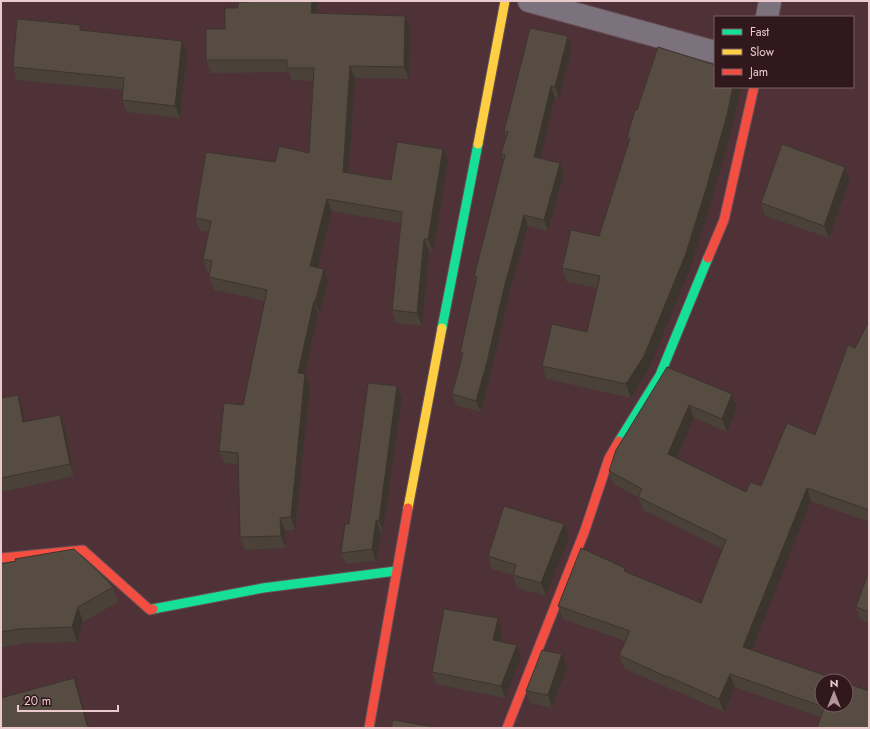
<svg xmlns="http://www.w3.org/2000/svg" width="870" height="729" viewBox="0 0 870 729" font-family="Jost,sans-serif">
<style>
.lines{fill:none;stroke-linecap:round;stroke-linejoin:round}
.street-casing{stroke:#685055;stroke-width:24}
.fast-casing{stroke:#685055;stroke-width:11}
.slow-casing{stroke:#685055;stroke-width:11}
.jam-casing{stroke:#685055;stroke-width:11}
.street{stroke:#7c727e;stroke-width:22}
.fast{stroke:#16e098;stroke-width:9}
.slow{stroke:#ffcf43;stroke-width:9}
.jam{stroke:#f24e42;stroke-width:9}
.wall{fill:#4a4139}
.shaded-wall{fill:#3c352e}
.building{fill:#564c42;stroke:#3c352e}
</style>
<rect width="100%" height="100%" fill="#4e3238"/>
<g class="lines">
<!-- street casing -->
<g class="street-casing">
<path id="street" d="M529,1l186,51
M767,17l3,-16"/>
</g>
<!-- fast casing -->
<g class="fast-casing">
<path id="fast" d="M442,328l36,-184
M619,441l41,-66 48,-117
M153,609l110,-21 133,-17"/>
</g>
<!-- slow casing -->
<g class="slow-casing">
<path id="slow" d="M478,144l27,-143
M408,508l34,-180"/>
</g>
<!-- jam casing -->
<g class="jam-casing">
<path id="jam" d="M708,258l16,-38 30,-133
M1,558l82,-8 67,60 3,-1
M369,728l39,-220
M507,728l78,-198 24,-72 10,-17"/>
</g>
<!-- street -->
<use href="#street" class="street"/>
<!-- fast -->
<use href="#fast" class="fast"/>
<!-- slow -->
<use href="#slow" class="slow"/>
<!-- jam -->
<use href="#jam" class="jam"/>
</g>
<!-- wall -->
<path class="wall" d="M250,2l66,12 94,14 -1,51 -54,-1 -6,95 42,7 52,-31 5,12 -15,91 -4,-1 -7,75 -26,-3 -4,-13 8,-87 -68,-12 -14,57 10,14 -8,32h-2l-13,60 5,12 -15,144h-10l1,18 -41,2 -5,-13 -1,-72 -15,-2 -5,-12 24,-46 22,-104 -51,-11 -5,-13 1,-5h-3l-4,-13 5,-27 -8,-1 -5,-13 80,-56 34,-9 4,-72 -22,-1 -2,-8 -78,1 -5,-13 32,-52z
M82,31l100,10 5,13 -7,64 -53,-6 -5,-12 1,-10 -106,-10 -4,-13z
M572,47l-13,51 -4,-1 -15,61 20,5 4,11 -16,57 -20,-5 -20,73 -17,74 -10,39 -25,-7 -4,-11 10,-37 -2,-4 16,-71 -2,-5 29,-116 -2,-7 5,-18 -2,-5z
M715,87h26l-9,42 -23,81 -19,59 -41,100 -18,29 -84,-19 -5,-13 45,-34 11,-44 -31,-6 -5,-14 37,-32 30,-94 -2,-5z
M845,167l5,12 -21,59 -64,-22 -4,-13z
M869,321v201l-58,-21 -59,149 94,55 -26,12 -85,-30 -11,25 -52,-23v1l-48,-22 -5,-13 6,-14 -62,-22 -5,-13 68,-34 75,31 22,-54 -80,-39 -5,-13 -25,-13 -4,-13 58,-104 70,41 -10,24 -33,-14 -17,40 69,34 15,-6 54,-51 40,-87z
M1,398l21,9 3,15 40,5 9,49 -73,16z
M402,398l-19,134h-2l-5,29 -30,3 -5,-11 8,-29z
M569,537l-23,59 -29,-8 -4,-13 -21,-6 -4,-13z
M1,564l112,23 5,15 -35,20 -6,20 -53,1 -23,5z
M869,571v52l-8,-3 -5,-13z
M502,631l-2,11 17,3 4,12 -16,41 -69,-14 -4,-12z
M562,654l5,13 -15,41 -22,-5 -4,-12z"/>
<!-- shaded-wall -->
<path class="shaded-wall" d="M312,1l5,1 -1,24 -5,-13z
M405,16l5,12 -1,51 -5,-12z
M568,36l4,11 -13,51 -4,-11z
M182,41l5,13 -7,64 -5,-12z
M350,66l5,12 -7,107 -5,-13z
M551,86l4,11 -17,71 -4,-11z
M733,87h8l-9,42 -23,81 -19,59 -41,100 -18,29 -5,-14z
M443,149l5,12 -15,91 -5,-13z
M560,163l4,11 -16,57 -4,-11z
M845,167l5,12 -21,59 -5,-12z
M327,199l5,12 -17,68 -5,-13z
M524,215l4,11 -20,73 -17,74 -10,39 -5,-11 28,-113z
M424,239l5,12 -7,75 -5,-13z
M324,269l4,13 -8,32 -5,-12z
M314,301l4,13 -13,60 5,12 -15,144 -4,-13 7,-144z
M397,386l5,12 -19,134 -4,-11z
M732,394l5,14 -10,24 -5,-13z
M18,395l4,12 6,27 -5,-12z
M689,405l5,13 -21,49 -5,-13z
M60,415l5,12 9,49 -4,-12z
M807,488l4,13 -63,159 -5,-13z
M280,518l5,12 1,18 -5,-12z
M376,520l5,12 -5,29 -4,-12z
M564,524l5,13 -23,59 -5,-13z
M78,607l5,15 -6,20 -5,-15z
M498,618l4,13 -4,22 -5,-13z
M517,645l4,12 -16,41 -4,-12z
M562,654l5,13 -15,41 -4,-13z
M730,674l5,13 -11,25 -5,-13z
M74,678l5,12 10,38h-1z"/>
<!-- building -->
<path class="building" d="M250,1h62l-1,12 94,3 -1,51 -54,-1 -7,106 48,8 6,-38 46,7 -15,90h-4l-7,74 -25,-3 10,-98 -75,-13 -17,67 14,3 -9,33 -1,-1 -16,72 7,1 -14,143 -11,1 1,18 -41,1 -2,-84 -19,-2 5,-48 19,2 24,-115 -58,-13 3,-16 -9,-2 8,-38 -16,-3 11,-66 69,10 4,-16 30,7 5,-85h-27v-8h-81v-31h19v-21h13v-6h12z
M17,19l63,6v5l102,11 -7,65 -53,-6 2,-22 -111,-11z
M530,28l38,8 -13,51 -4,-1 -17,71 26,6 -16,57 -20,-5 -20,73 -17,74 -11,39 -24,-7 11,-41h-3l17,-76h-3l31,-122 -4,-1 7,-22 -4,-1z
M658,47l57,18v22h18l-6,28 -23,81 -19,60 -41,100 -18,28 -84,-18 10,-42 35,8 13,-56 -38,-8 9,-38 28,6 31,-98 -3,-1 8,-27h2z
M782,144l63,23 -21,59 -63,-23z
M869,321v189l-62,-22 -64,159 98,34h-19v24h24v-22l23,8v37h-52l7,-21 -94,-33 -11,25 -52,-23v1l-48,-22 11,-24 -72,-25 23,-58 44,20 -1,3 77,32 25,-63 -88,-43 4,-8 -33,-18 7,-21 51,-83 65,27 -10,25 -33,-14 -21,49 78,38 4,-10 11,4 26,-63 28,12 33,-90 7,3z
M368,383l29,3 -18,135 -3,-1 -4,29 -31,4 4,-29h4z
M18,395l5,27 37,-7 10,49 -69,14v-80z
M504,506l60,18 -23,59 -28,-8 3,-10 -28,-9z
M74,549l27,25 12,13 -35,20 -6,20 -53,2 -18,3v-68l15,-3 -1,-2z
M869,571v41l-13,-5z
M444,609l54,9 -5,22 24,5 -16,41 -69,-14z
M542,650l20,4 -14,41 -22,-4z
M74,678l14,50h-87v-30z
M393,720l47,8h-49z"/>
<!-- border -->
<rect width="870" height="729" fill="none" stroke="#ebcace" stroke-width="4"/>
<!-- legend -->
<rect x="714" y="16" width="140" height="72" fill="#30181d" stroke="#7b5f64"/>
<rect x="722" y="29" width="20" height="6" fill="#16e098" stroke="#7b5f64"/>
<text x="750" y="36" font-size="12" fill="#ebcace">Fast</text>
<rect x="722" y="49" width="20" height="6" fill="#ffcf43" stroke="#7b5f64"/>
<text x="750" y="56" font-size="12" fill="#ebcace">Slow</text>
<rect x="722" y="69" width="20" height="6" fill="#f24e42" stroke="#7b5f64"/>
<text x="750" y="76" font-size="12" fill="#ebcace">Jam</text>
<!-- north arrow -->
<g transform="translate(834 693)"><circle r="19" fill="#30181d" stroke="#7b5f64"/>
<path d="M0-3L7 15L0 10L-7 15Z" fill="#b4959a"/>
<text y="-6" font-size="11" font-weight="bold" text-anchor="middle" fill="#ebcace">N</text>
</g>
<!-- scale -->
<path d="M18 705v6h100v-6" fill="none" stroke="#ebcace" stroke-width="2"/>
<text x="24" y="705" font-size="12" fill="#ebcace" stroke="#30181d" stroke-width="3" paint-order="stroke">20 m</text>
</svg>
